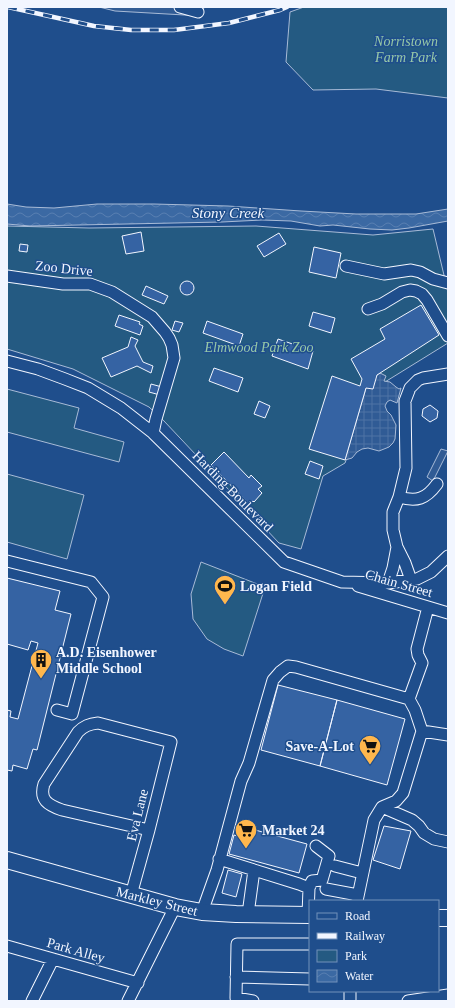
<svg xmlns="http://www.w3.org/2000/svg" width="455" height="1008" viewBox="0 0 455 1008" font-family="Georgia,serif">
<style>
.green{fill:#245a82;stroke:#a8bbd7}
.parking{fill:#305b95;stroke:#a8bbd7}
.plaza{fill:url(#plaza-grid);stroke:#a8bbd7}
.water{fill:url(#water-waves);stroke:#a8bbd7}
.building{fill:#3563a3;stroke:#f2f6ff}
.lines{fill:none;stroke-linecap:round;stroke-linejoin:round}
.minor-casing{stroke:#f2f6ff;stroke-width:13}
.highway-casing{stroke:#f2f6ff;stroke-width:18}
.minor{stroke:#1f4e8c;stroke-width:11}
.highway{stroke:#1f4e8c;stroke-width:16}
.rail-casing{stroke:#f2f6ff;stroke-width:4.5}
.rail{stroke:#1f4e8c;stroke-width:3;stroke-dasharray:9;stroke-linecap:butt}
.labels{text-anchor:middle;stroke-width:3;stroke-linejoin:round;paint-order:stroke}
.park-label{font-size:14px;font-style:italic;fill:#97c8a6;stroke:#1f4e8c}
.street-label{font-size:14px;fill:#f2f6ff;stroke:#1f4e8c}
.poi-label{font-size:14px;font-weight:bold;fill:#f2f6ff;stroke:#1f4e8c;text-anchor:start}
.water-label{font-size:15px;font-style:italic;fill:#f2f6ff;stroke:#1f4e8c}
</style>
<defs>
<pattern id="plaza-grid" width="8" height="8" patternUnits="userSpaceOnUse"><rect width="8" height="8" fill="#305b95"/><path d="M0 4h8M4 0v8" fill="none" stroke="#4e73a5"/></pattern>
<pattern id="water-waves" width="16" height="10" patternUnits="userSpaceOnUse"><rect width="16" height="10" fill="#3b69a3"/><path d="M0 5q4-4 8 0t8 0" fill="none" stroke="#587fb1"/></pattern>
</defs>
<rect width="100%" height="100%" fill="#1f4e8c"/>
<!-- green -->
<path class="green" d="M304,7h144v91l-72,-9 -63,1 -27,-28 4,-50z
M7,226l82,2 167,-2 117,9 60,-6 15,63v51l-76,47 -27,73 -22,13 -22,73 -22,-6 -115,-122 -15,-14 -76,-38 -66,-20z
M7,389l72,19 -5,20 50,14 -5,20 -112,-30z
M7,474l77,21 -17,64 -60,-17z
M201,562l64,25 -22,69 -19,-7 -17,-10 -14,-20 -2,-25z"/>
<!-- parking -->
<path class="parking" d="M99,7h105l-2,9 -87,-5z
M441,449l7,2 -15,30 -6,-4z"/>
<!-- plaza -->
<path class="plaza" d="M380,373l6,3 -2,5 6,1 6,5 3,2 2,-1 -4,15 -7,-3 -3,2 -2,4 2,5 4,4 5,10 -1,14 -2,4 -4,4 -10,4 -11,-3 -6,1 -5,3 -5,6 -7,2 21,-72 11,-13z"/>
<!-- water -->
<path class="water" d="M7,204l19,3 28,1 43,-4h57l74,2 73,5 55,3h60l32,-5v12l-39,7 -17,2 -22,-1 -37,-4 -13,1 -29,-5 -29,-1 -40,2 -192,4 -23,-2z"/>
<!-- building -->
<path class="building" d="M141,232l3,19 -18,3 -4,-18z
M279,233l7,11 -22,13 -7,-11z
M20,244l8,1 -1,7 -8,-1z
M314,247l27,6 -5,25 -27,-6z
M180 288a7 7 0 1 1 14 0a7 7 0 1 1-14 0Z
M146,286l22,10 -4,8 -22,-9z
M421,305l18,30 -62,40 -4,14 -7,-1 -21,72 -36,-11 23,-73 28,10 2,-7 -11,-20 34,-20 -5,-10z
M313,312l22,6 -4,15 -22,-7z
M119,315l21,7 -1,2 4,2 -3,9 -25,-9z
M175,321l8,2 -4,9 -7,-2z
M207,321l36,13 -4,12 -36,-13z
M131,337l7,3 -3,6 8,16 10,4 -2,7 -14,-7 -26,11 -9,-19 26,-11z
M278,339l35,12 -5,18 -36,-13z
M214,368l29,10 -5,14 -29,-11z
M151,384l11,3 -2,8 -11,-3z
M259,401l11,5 -5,12 -11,-4z
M430,405l8,6 -1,7 -7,4 -8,-6 1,-7z
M224,452l25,26 2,-3 11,11 -4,3 4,4 -8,9 -1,-1 -4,3 -38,-39z
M310,461l13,5 -4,13 -14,-5z
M7,578l53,13 -5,19 16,4 -34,136 -4,-1 -6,20 -14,-4 -1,6 -5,-1v-60l4,1 -1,6 8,2 20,-76 -7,-2 -3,9 -21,-6z
M278,685l59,15 -17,66 -59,-16z
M337,700l68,19 -18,66 -67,-19z
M384,826l27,5 -11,38 -27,-9z
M244,827l63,17 -8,29 -70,-19 5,-19 7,2z
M228,870l14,4 -6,23 -14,-4z"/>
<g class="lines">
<!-- minor casing -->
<g class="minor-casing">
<path id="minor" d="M180,7l18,5
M346,266l38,8 27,-4 9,2 13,7 15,4
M7,276l56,8h27l22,8 40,25 13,15 4,6 3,7 2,13 -18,61 -3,14
M368,309l14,-5 20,-12 8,-2 6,1 6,3 5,6 21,36
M7,361l31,8 27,10 23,9 33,20 32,25 131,129 58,20 46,1 29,-4 14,-7 17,-16
M399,497c18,5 27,2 38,-13
M7,561l84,21 12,15 -31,117 -15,-4
M411,580l-6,-17 -8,-16 -4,-17v-18l6,-15 7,-29 -1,-67 5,-13 8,-8 5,-2 25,-4
M388,583l5,-15 4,-21
M358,586l90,27
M422,731l26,4
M382,807l30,13 7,6 5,7 10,6 14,3
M219,859l80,25 10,4 -1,27
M335,866l27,7
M309,888l3,-7 10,-1 7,-24 -13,-10
M326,889l32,6
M131,895l18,-65 22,-88 -73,-19c-9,1 -14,3 -20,9l-34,52c-5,16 4,21 18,26l87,20
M357,901l17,-81 8,-13 14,-6 7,-8 19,-62 -7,-21 -6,-11 13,-36 -4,-8 -1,-6 11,-42
M202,912l15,-42 24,-89 8,-18 24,-83 7,-8 8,-6 8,1 113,32
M248,914l6,-44
M7,946l131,37
M236,977l74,2
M32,1001l21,-42
M128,1001l47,-94
M253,1001l-17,-3 1,-54h73
M350,1001v-10
M408,1001l40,-6"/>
</g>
<!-- highway casing -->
<g class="highway-casing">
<path id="highway" d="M7,860l168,47 27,5 34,2 74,1
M438,918h10"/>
</g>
<!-- minor -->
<use href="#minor" class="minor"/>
<!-- highway -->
<use href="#highway" class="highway"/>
<!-- rail casing -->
<g class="rail-casing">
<path id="rail" d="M8,7l86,19 37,4h43l55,-7 51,-13 7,-3"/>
</g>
<!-- rail -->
<use href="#rail" class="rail"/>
</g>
<!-- icons -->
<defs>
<g id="stadium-pin" transform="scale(1.15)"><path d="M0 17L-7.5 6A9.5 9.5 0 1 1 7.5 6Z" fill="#ffb74d" stroke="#1f4e8c"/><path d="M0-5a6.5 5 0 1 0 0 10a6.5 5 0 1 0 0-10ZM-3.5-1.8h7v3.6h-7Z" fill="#111"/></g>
<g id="building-pin" transform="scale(1.15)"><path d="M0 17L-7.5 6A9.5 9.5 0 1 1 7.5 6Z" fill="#ffb74d" stroke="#1f4e8c"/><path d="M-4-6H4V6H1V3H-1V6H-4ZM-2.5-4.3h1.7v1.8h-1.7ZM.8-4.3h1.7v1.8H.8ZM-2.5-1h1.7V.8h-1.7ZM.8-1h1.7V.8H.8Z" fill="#111"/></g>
<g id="supermarket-pin" transform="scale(1.15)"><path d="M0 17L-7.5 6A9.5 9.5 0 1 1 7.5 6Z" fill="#ffb74d" stroke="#1f4e8c"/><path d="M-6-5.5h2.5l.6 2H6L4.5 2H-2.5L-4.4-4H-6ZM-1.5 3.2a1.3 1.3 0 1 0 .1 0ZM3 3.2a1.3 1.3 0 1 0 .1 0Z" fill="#111"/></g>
</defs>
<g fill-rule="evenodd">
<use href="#stadium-pin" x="225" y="586"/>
<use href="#building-pin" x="41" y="660"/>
<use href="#supermarket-pin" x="370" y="746"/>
<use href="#supermarket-pin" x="246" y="830"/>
</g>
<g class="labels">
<!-- park labels -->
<g class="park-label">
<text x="406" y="46">Norristown<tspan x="406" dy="16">Farm Park</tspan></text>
<text x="259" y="352">Elmwood Park Zoo</text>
</g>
<!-- street labels -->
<g class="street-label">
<text transform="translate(64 268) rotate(6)" y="5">Zoo Drive</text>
<text transform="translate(233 491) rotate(45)" y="5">Harding Boulevard</text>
<text transform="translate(399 583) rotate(16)" y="5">Chain Street</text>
<text transform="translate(137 815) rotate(-76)" y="5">Eva Lane</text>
<text transform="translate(157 901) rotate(14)" y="5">Markley Street</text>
<text transform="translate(76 950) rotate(16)" y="5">Park Alley</text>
</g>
<!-- poi labels -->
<g class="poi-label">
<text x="240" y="591">Logan Field</text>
<text x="56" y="657">A.D. Eisenhower<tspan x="56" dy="16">Middle School</tspan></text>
<text x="354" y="751" text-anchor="end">Save-A-Lot</text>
<text x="262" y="835">Market 24</text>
</g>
<!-- water labels -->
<g class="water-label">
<text x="228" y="218">Stony Creek</text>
</g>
</g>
<!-- border -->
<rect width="455" height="1008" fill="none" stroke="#f2f6ff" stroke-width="16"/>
<!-- legend -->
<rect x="309" y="900" width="130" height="92" fill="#1f4e8c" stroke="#7391ba"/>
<rect x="317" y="913" width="20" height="6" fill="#1f4e8c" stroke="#7391ba"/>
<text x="345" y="920" font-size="12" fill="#f2f6ff">Road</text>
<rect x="317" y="933" width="20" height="6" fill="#f2f6ff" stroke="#7391ba"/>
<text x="345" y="940" font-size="12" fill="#f2f6ff">Railway</text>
<rect x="317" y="950" width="20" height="12" fill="#245a82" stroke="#7391ba"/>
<text x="345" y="960" font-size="12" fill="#f2f6ff">Park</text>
<rect x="317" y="970" width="20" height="12" fill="url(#water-waves)" stroke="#7391ba"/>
<text x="345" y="980" font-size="12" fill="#f2f6ff">Water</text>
</svg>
